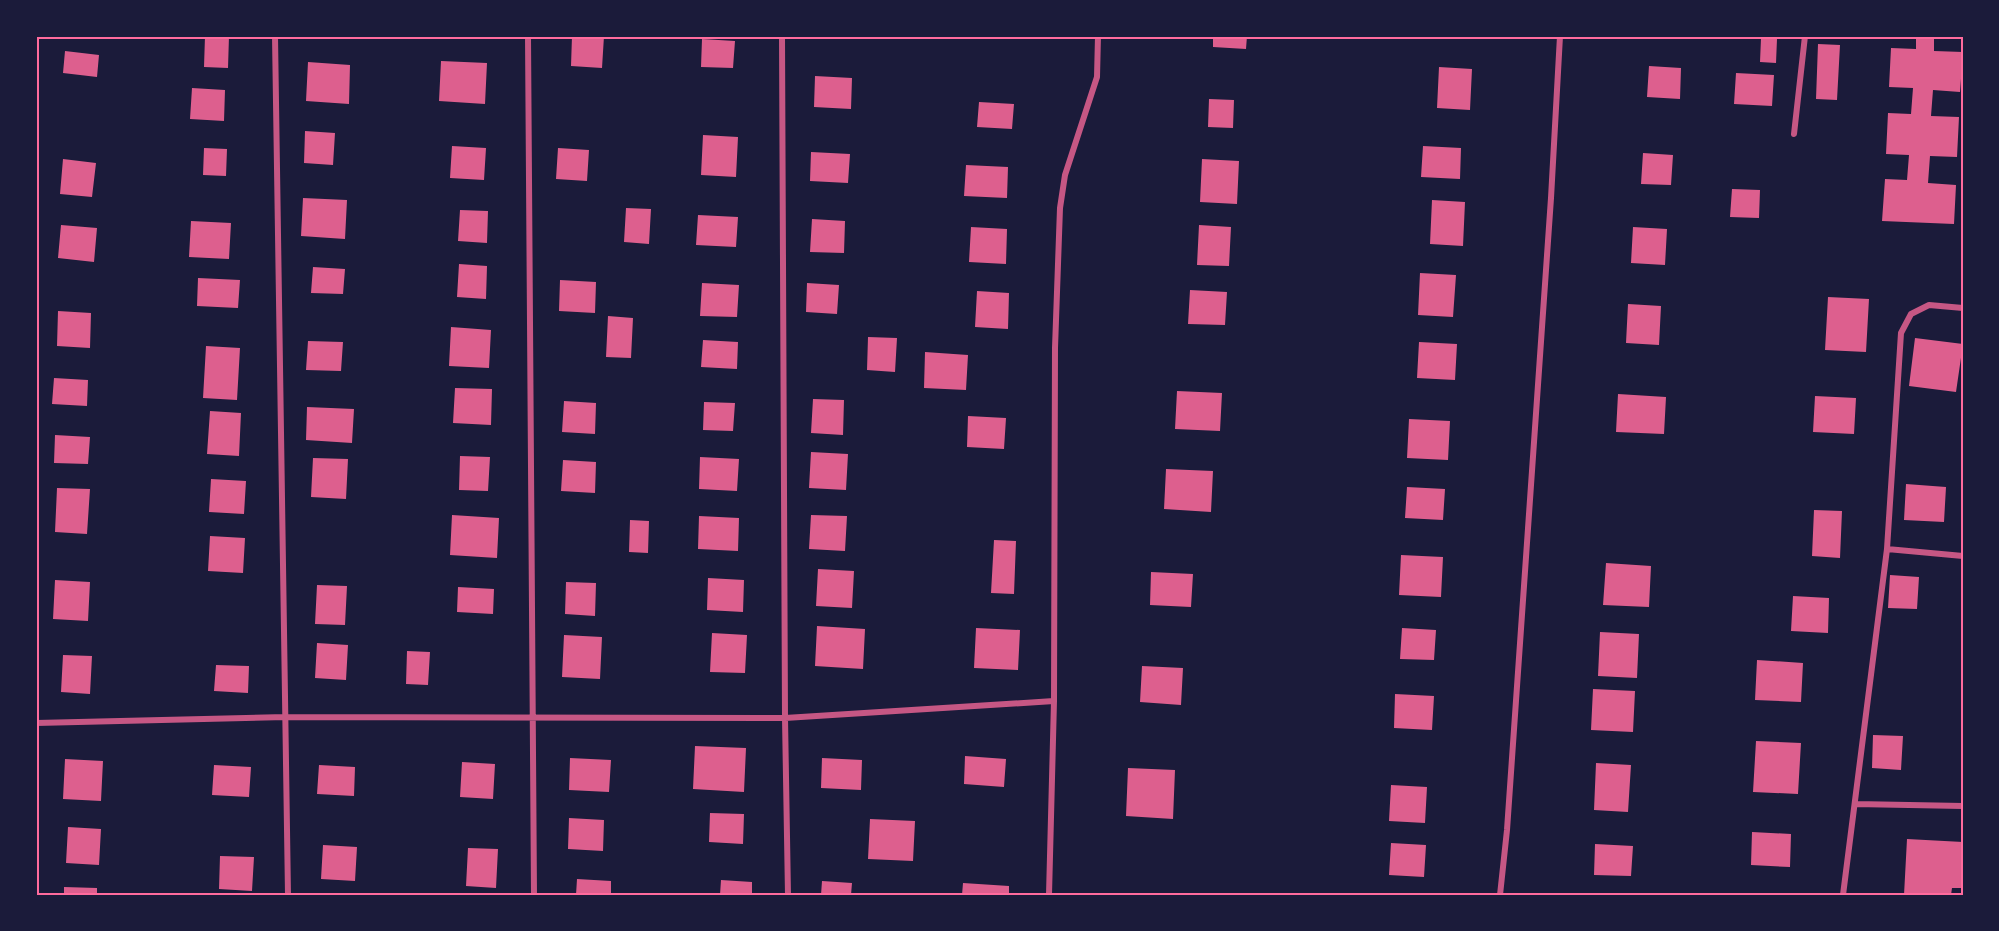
<svg xmlns="http://www.w3.org/2000/svg" width="1999" height="931" viewBox="0 0 1999 931" font-family="'DejaVu Sans',sans-serif">
<style>
.building{fill:#dd5f8e}
.lines{fill:none;stroke-linecap:round;stroke-linejoin:round}
.minor{stroke:#c65784;stroke-width:6}
.neatline{fill:none;stroke:#ff6b9d;stroke-width:2}
</style>
<rect width="100%" height="100%" fill="#1b1b3a"/>
<!-- building -->
<path class="building" d="M205,36h24l-1,32 -24,-1z
M572,36h32l-2,32 -31,-2z
M1213,36h34l-1,13 -33,-2z
M1916,36h18v15l29,1 -3,40 -27,-2 -2,26 28,1 -2,40 -27,-1 -2,27 28,2 -2,39 -72,-3 3,-42 22,1 2,-25 -23,-1 2,-41 23,1 2,-26 -24,-1 2,-39 25,1z
M1761,38l16,1 -1,24 -16,-1z
M702,39l33,2 -2,27 -32,-1z
M1818,44l22,1 -3,55 -21,-1z
M65,51l34,4 -2,22 -34,-4z
M441,61l46,2 -2,41 -46,-3z
M308,62l42,3 -1,39 -43,-3z
M1649,66l32,2 -1,31 -33,-2z
M1439,67l33,2 -2,41 -33,-2z
M1736,73l38,2 -2,31 -38,-2z
M815,76l37,2 -1,31 -37,-2z
M192,88l33,2 -1,31 -34,-2z
M1209,99l25,1 -1,28 -25,-1z
M979,102l35,2 -2,25 -35,-2z
M305,131l30,2 -2,32 -29,-2z
M703,135l35,2 -2,40 -35,-2z
M452,146l34,2 -2,32 -34,-2z
M1423,146l38,2 -1,31 -39,-2z
M204,148l23,1 -1,27 -23,-1z
M558,148l31,2 -2,31 -31,-2z
M811,152l39,2 -2,29 -38,-2z
M1643,153l30,2 -2,30 -30,-1z
M63,159l33,4 -4,34 -32,-3z
M1202,159l37,2 -2,43 -37,-2z
M966,165l42,2 -1,31 -43,-2z
M1732,189l28,1 -1,28 -29,-1z
M303,198l44,2 -2,39 -44,-3z
M1432,200l33,2 -2,44 -33,-2z
M626,208l25,1 -2,35 -25,-2z
M460,210l28,1 -1,32 -29,-2z
M698,215l40,2 -2,30 -40,-2z
M812,219l33,2 -1,32 -34,-1z
M191,221l40,2 -2,36 -40,-2z
M61,225l36,3 -3,34 -36,-4z
M1199,225l32,2 -2,39 -32,-1z
M971,227l36,2 -1,35 -37,-2z
M1633,227l34,2 -2,36 -34,-2z
M459,264l28,2 -1,33 -29,-2z
M313,267l32,2 -2,25 -32,-1z
M1420,273l36,2 -3,42 -35,-2z
M198,278l42,2 -2,28 -41,-2z
M560,280l36,2 -1,31 -36,-2z
M702,283l37,2 -2,32 -37,-1z
M807,283l32,2 -2,29 -31,-2z
M1190,290l37,2 -2,33 -37,-1z
M977,291l32,2 -1,36 -33,-2z
M1828,297l41,2 -3,53 -41,-2z
M1628,304l33,2 -2,39 -33,-2z
M58,311l33,2 -1,35 -33,-2z
M608,316l25,2 -2,40 -25,-1z
M451,327l40,3 -2,38 -40,-2z
M868,337l29,1 -2,34 -28,-2z
M1915,338l48,6 -7,48 -47,-6z
M703,340l35,2 -1,27 -36,-2z
M308,341l35,1 -2,29 -35,-1z
M1419,342l38,2 -2,36 -38,-2z
M206,346l34,2 -3,52 -34,-2z
M925,352l43,3 -2,35 -42,-2z
M54,378l34,2 -1,26 -35,-2z
M455,388l37,1 -1,36 -38,-2z
M1177,391l45,2 -2,38 -45,-2z
M1618,394l48,3 -2,37 -48,-2z
M1815,396l41,2 -2,36 -41,-2z
M813,399l31,1 -1,35 -32,-2z
M564,401l32,2 -1,31 -33,-2z
M704,402l31,1 -2,28 -30,-1z
M307,407l47,2 -2,34 -46,-3z
M210,411l31,2 -2,43 -32,-2z
M968,416l38,2 -2,31 -37,-2z
M1409,419l41,2 -2,39 -41,-2z
M55,435l35,2 -2,27 -34,-1z
M811,452l37,2 -2,36 -37,-2z
M460,456l30,1 -2,34 -29,-1z
M700,457l39,2 -2,32 -38,-2z
M313,458l35,1 -2,40 -35,-2z
M563,460l33,2 -1,31 -34,-2z
M1166,469l47,2 -2,41 -47,-3z
M211,479l35,2 -2,33 -35,-2z
M1906,484l40,3 -2,35 -40,-2z
M1407,487l38,2 -2,31 -38,-2z
M57,488l33,1 -3,45 -32,-2z
M1814,510l28,1 -2,47 -28,-2z
M452,515l47,3 -2,40 -47,-3z
M811,515l36,1 -2,35 -36,-2z
M699,516l40,2 -1,33 -40,-2z
M630,520l19,1 -1,32 -19,-1z
M210,536l35,2 -2,35 -35,-2z
M994,540l22,1 -2,53 -23,-1z
M1401,555l42,2 -2,40 -42,-2z
M1606,563l45,3 -2,41 -46,-2z
M818,569l36,2 -2,37 -36,-2z
M1151,572l42,2 -2,33 -41,-2z
M1890,575l29,2 -2,32 -29,-1z
M708,578l36,2 -1,32 -36,-2z
M55,580l35,2 -2,39 -35,-2z
M566,582l30,1 -1,33 -30,-2z
M317,585l30,1 -2,39 -30,-1z
M458,587l36,2 -1,25 -36,-2z
M1793,596l36,2 -1,35 -37,-2z
M817,626l48,3 -2,40 -48,-3z
M976,628l44,2 -2,40 -44,-2z
M1402,628l34,2 -2,30 -34,-1z
M1600,632l39,2 -2,44 -39,-2z
M712,633l35,2 -2,38 -35,-1z
M564,635l38,2 -2,42 -38,-2z
M317,643l31,2 -2,35 -31,-2z
M407,651l23,1 -2,33 -22,-1z
M63,655l29,1 -2,38 -29,-2z
M1757,660l46,3 -2,39 -46,-2z
M216,665l33,1 -1,27 -34,-2z
M1142,666l41,2 -2,37 -41,-3z
M1593,689l42,2 -2,41 -42,-2z
M1395,694l39,2 -2,34 -38,-2z
M1873,735l30,1 -2,34 -29,-2z
M1756,741l45,2 -3,51 -45,-2z
M695,746l51,2 -2,44 -51,-3z
M965,756l41,3 -2,28 -40,-3z
M570,758l41,2 -2,32 -40,-2z
M822,758l40,2 -1,30 -40,-2z
M65,759l38,2 -2,40 -38,-2z
M462,762l33,2 -2,35 -33,-2z
M1596,763l35,2 -3,47 -34,-2z
M214,765l37,2 -2,30 -37,-2z
M319,765l36,2 -1,29 -37,-2z
M1128,768l47,2 -2,49 -47,-3z
M1391,785l36,2 -2,36 -36,-2z
M710,813l34,1 -1,30 -34,-2z
M569,818l35,2 -1,31 -35,-2z
M870,819l45,2 -2,40 -45,-2z
M68,827l33,2 -2,36 -33,-2z
M1752,832l39,2 -1,33 -39,-2z
M1907,839l56,3v46h-11l-1,7h-47z
M1391,843l35,2 -2,32 -35,-2z
M1595,844l38,2 -2,30 -37,-1z
M323,845l34,2 -2,34 -34,-2z
M468,848l30,1 -2,39 -30,-2z
M220,856l34,1 -2,34 -33,-2z
M577,879l34,2v14h-35z
M721,880l31,2v13h-32z
M822,881l30,2 -1,12h-30z
M963,883l46,3v9h-47z
M64,887l33,1v7h-33z"/>
<g class="lines">
<!-- minor -->
<path class="minor" d="M275,36l13,859
M528,36l6,859
M782,36l3,682 3,177
M1794,134l11,-98
M1887,549l76,7
M36,723l250,-6 499,1 269,-17
M1855,804l108,2
M1049,895l5,-194 1,-353 5,-140 5,-33 32,-98 1,-41
M1500,895l7,-65 44,-632 9,-162
M1843,895l44,-346 14,-216 10,-19 18,-9 34,3"/>
</g>
<!-- border -->
<rect width="1999" height="931" fill="none" stroke="#1b1b3a" stroke-width="75"/>
<rect x="38" y="38" width="1924" height="856" class="neatline"/>
</svg>
